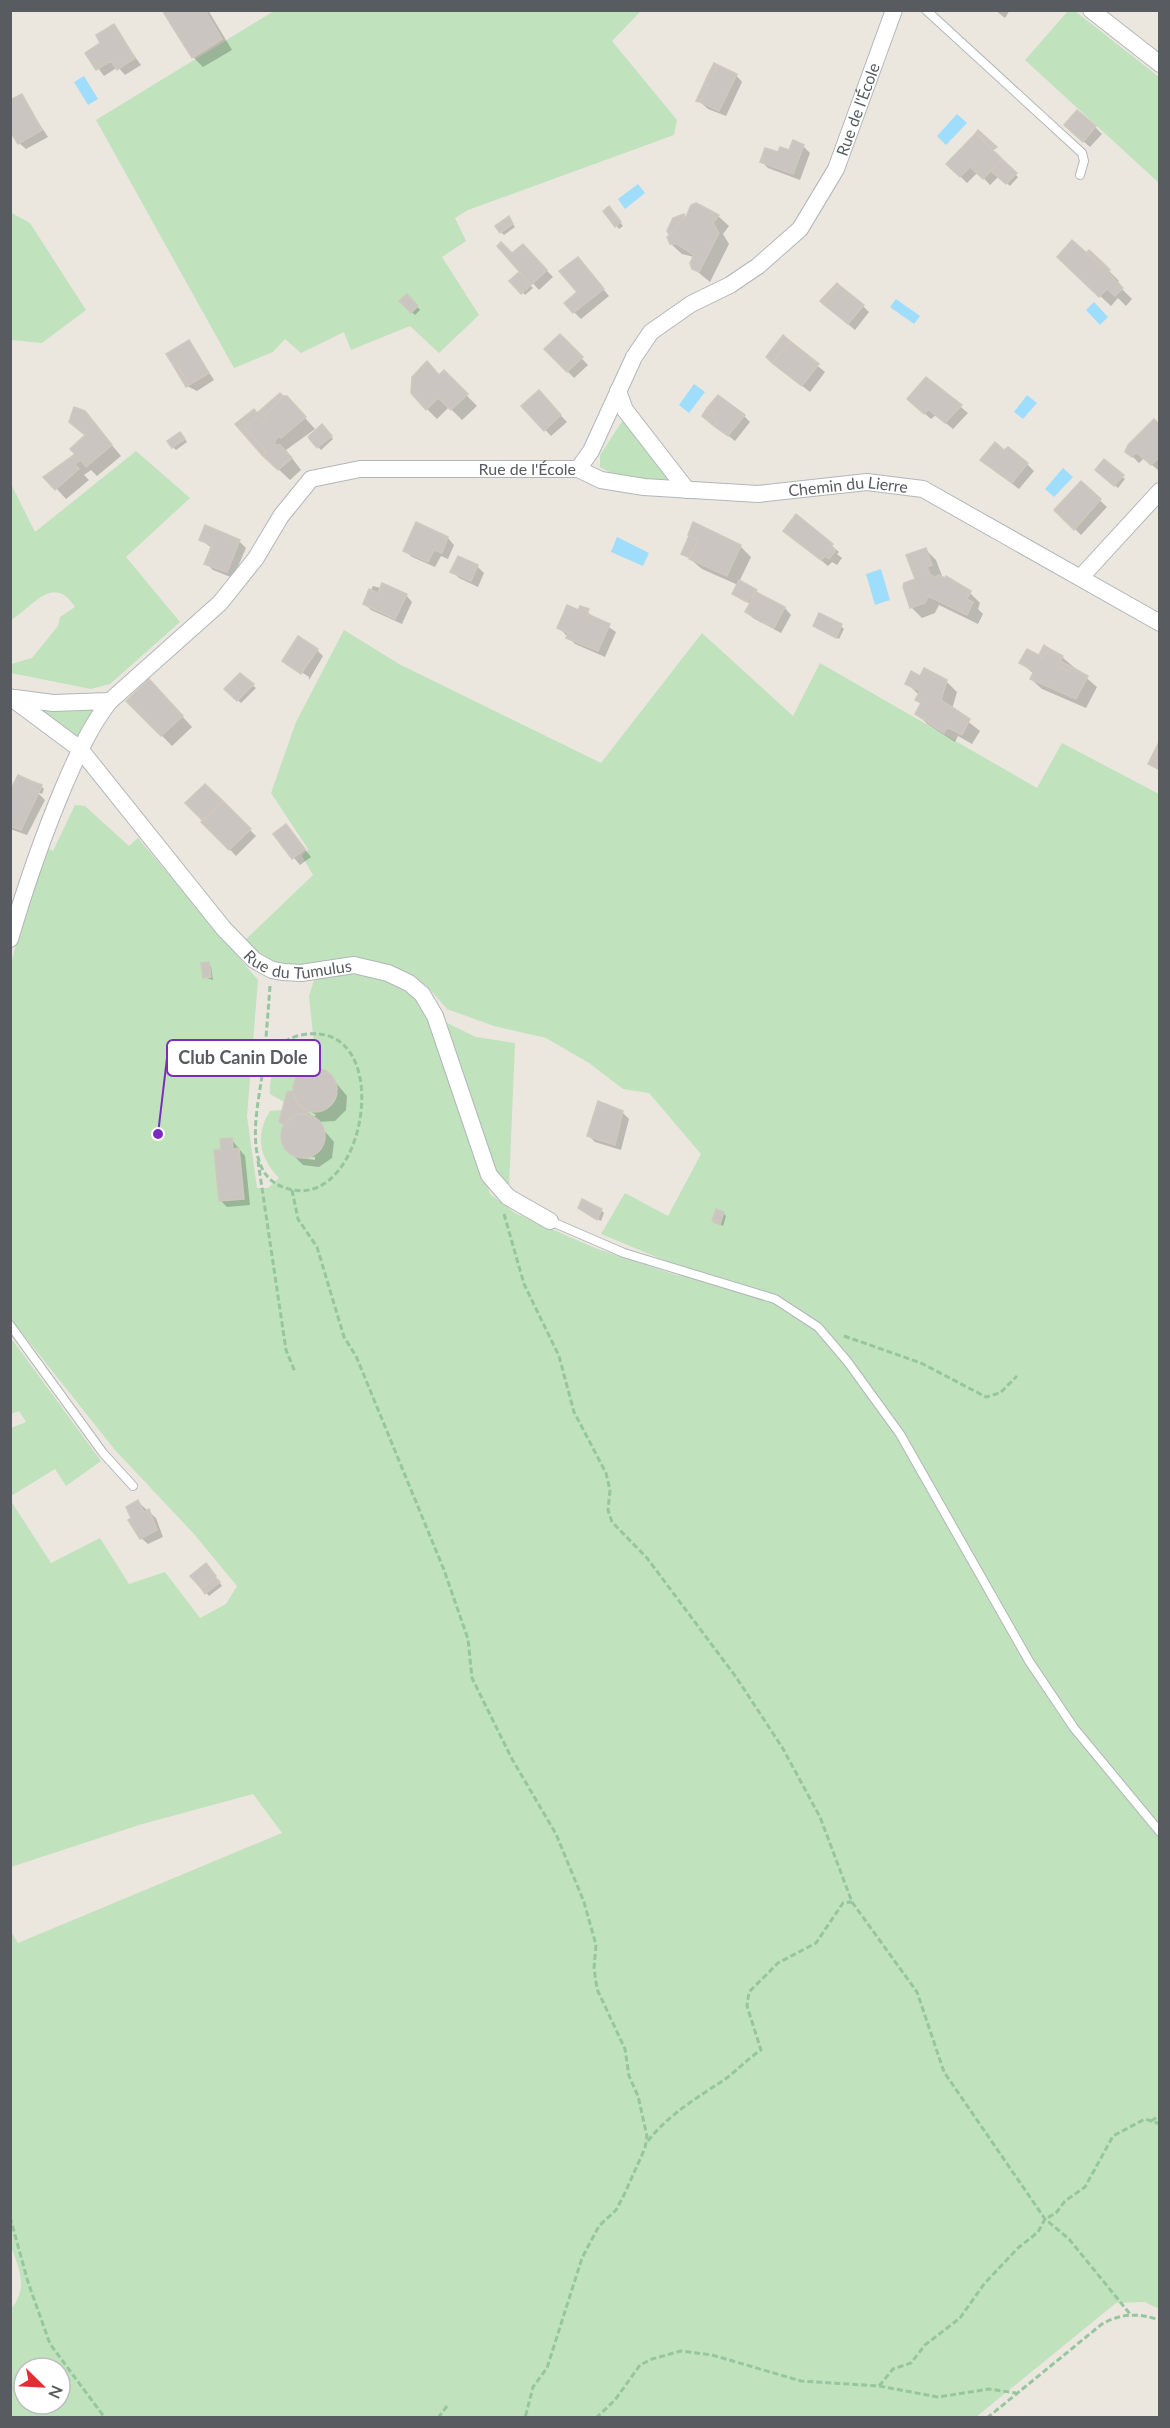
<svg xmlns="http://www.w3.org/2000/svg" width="1170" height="2428" viewBox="0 0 1170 2428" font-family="Lato,sans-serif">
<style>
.green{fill:#c0e2bc;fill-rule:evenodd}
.water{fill:#9eddfc}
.shadow{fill:#0003;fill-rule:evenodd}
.building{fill:#cbc5c1;stroke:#cfc8be;stroke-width:1.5}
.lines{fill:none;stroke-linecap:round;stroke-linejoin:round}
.lane-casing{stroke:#b2b6ba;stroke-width:10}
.street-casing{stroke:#b2b6ba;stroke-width:18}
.path{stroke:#96c69f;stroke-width:3;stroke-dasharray:6 3;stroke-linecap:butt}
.lane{stroke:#fff;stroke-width:8}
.street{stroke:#fff;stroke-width:16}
.labels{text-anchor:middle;stroke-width:6;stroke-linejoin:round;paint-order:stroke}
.street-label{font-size:16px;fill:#585c60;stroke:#fff}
.leader{fill:none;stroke:#7b2cbf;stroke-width:2}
.callout-dot{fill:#7b2cbf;stroke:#fff;stroke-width:2}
.callout{fill:#fff;stroke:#7b2cbf;stroke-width:2}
.callout-label{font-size:18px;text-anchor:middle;font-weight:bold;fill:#585c60}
</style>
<rect width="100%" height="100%" fill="#ebe7df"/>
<!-- green -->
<path class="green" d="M642,10l-30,31 65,79 -3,15 -206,75 -13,8 11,23 -24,16 37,58 -40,38 -29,-27 -59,24 -7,-18 -43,21 -16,-14 -12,13 -39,16 -138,-248 178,-109z
M1068,11h7l84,66v106l-134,-123z
M10,212l20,11 56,87 -44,33 -31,-3z
M623,420l46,58 -4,4c-22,-1 -46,-3 -65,-15v-12z
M136,451l54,47 -64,59 54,65 -70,62 -19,5 -80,-16v-9l21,-6 26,-32 2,-9 15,-10c-22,-34 -42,0 -64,13v-136l24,48z
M344,630l55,34 202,99 101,-130 91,83 27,-53 217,125 25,-45 97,51v1515l-14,-7 -29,1 -140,114h-965v-108c18,-21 8,-41 -1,-65v-314l8,13 264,-110 -29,-39 -114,31 -128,42v-366l40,62 49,-25 29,46 36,-12 35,46 26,-14 11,-18 -43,-52 -79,-84 -104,-131v-354l16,-70 18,-48 8,4 22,-46 10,1 44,40 9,-8 120,142 -11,136 10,72h11l11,-10c-20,-21 -24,-43 -9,-67l12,-1 2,-8 -14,-8c-1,-14 5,-39 20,-46 7,-3 17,-3 24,-4l-5,-48 6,-19 43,-6 16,4 31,14 21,19 11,26 53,160 25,19 80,35 84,28 4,-8 -82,-34 24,-41 43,23 33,-62 -52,-61 -26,-4 -34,-26 -43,-25 -52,-12 -47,-17 -21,-24 -50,-23 -18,-3 -54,9 -26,-4 -36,-21 71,-68 -11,-19 6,-7 -37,-56 25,-71zM24,2368h36v36h-36z
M95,707l-18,33 -37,-31z
M445,1022l31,15 39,6 -6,144 -12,-14z
M11,1338l90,123 -35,25 -11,-17 -44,27v-68l15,-6 -7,-11 -8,3z"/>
<!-- water -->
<path class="water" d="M84,76l14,23 -10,6 -14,-23z
M957,114l10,9 -21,22 -9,-9z
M638,184l7,9 -20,16 -7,-10z
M896,299l24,17 -6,8 -24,-17z
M1094,302l14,15 -8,8 -14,-15z
M694,384l11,8 -16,21 -10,-8z
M1027,395l10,8 -14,16 -9,-7z
M1063,468l10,9 -19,20 -9,-8z
M617,537l32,16 -6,13 -32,-14z
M881,569l9,31 -15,5 -9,-31z"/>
<!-- shadow -->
<path class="shadow" d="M164,10h44l24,40 -29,17 -10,-10z
M995,10h15l-5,8z
M113,26l28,39 -16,10 -7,-8 -14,9 -17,-23 16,-10z
M736,75l6,7 -16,34 -18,-7 -10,-9z
M21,96l27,41 -22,12 -7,-6z
M1095,127l7,7 -12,13 -17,-15z
M978,132l20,19 -17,-15 -2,2 39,39 -8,9 -11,-10 -9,9 -12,-13 -11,11 -19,-19z
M803,146l7,7 -10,27 -32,-12 -6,-6z
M605,211h6l12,15 -4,3z
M684,216l3,3 31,-3 11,10 -6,8 6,10 -19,38 -17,-14 1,-11 -12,-3 -11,-10 -1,-11z
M509,218l6,9 -11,8 -3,-3z
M499,246l13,9 11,-9 30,31 -14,13z
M1086,255l16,9 17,17 -2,3 15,15 -6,7 -8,-8 -7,8 -42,-39z
M584,266l25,30 -28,23 -7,-7z
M519,274l14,14 -8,7 -13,-14z
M407,296l13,14 -5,5 -14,-14z
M863,306l6,6 -14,18 -24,-20z
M560,336l28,29 -14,13 -28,-29z
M783,337l42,35 -15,20 -29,-23z
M189,342l25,38 -17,11 -10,-5z
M444,372l33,34 -15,14 -13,-13 -12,12 -10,-10 13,-33z
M927,379l41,34 -15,16 -17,-14 -5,4 -16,-14z
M545,399l22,23 -16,14 -28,-30z
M297,409l18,20 -29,21 15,20 -11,10 -15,-14 -17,-51z
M84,412l37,44 -24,20 -6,-6 -7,5 5,5 -23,19 -20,-22 31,-23 9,-18 -16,-15z
M744,416l6,6 -15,19 -16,-13z
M322,426l11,13 -12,11 -11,-13z
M1160,427v43l-1,1 -15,-13 -5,5 -12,-12z
M183,436l4,6 -11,8 -3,-3z
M1104,461l21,18 -7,9 -21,-18z
M1027,464l7,7 -15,18 -30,-23z
M1081,483l26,24 -26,28 -25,-25z
M796,516l43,36 -2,2 5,4 -5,7 -5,-3 -4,4 -43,-35z
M417,524l31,14 6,7 -6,14 -7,-3 -6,11 -23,-10 -7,-6z
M691,536l49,10 11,11 -12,25 46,26 6,7 -10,18 -28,-15 -6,-6 4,-8 -14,-8 1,-11 -36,-16 -19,-16z
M201,540l38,1 7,7 -13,30 -20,-8 -7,-7 6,-15z
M926,550l10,10 6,16 -4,1 26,10 16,16 -2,6 5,5 -5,10 -39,-19 -4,8 -13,5 -10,-10 -8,-21 13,-7z
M477,566l7,7 -6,14 -19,-9 -7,-7z
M373,586l33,9 6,7 -10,22 -31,-14 -7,-7z
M581,608l35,24 -11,25 -30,-13 -16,-16z
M815,626h26l3,3 -5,10z
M1044,647l18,10 35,30 -11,21 -44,-19 -11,-10 3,-5 -13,-11 18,-6z
M317,650l6,6 -14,24v-3l-25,-16z
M240,675l16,13 -15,15 -15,-14z
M946,681l11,11 -5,17 28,22 -8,13 -14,-8 -3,6 -28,-18 -10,-11 5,-9 -5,-5 2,-4 -12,-12z
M159,691l33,36 -20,19 -44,-45z
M41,786l3,3 -2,5 -5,-2 8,8 -18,35 -17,-6v-37z
M205,786l51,50 -20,20 -49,-52z
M292,833l19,24 -11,8 -25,-30z
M208,964l3,3 2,13 -9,-3z
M320,1070l12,8 15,18 -1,14 -11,11 -18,1 17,20 -2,16 -13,9 -16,-2 -8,-8 20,3v-3l-22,-2 -10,-14 2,-15 -5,-5 8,-27 7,-1 1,-9 9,-12zM305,1107l11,8 -2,2 -9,-6z
M622,1112l7,7 -8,31 -26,-8 -6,-6z
M231,1139l14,17 5,49 -23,2 -6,-6 2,-50z
M601,1210l3,3 -3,8 -18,-10z
M723,1213l3,3 -3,10 -10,-6z
M138,1502l18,16 7,19 -15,7 -7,-6z
M209,1568l13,18 -13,10 -16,-19z"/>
<!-- building -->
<path class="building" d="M162,10h43l17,29 -30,19z
M114,24l21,34 -18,12 -6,-9 -15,9 -11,-17 15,-10 -4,-8z
M714,63l4,2 -7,13 -4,-1z
M718,65l19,9 -18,37 -19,-9 8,-17 -4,-1 3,-7 4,1z
M704,84l4,1 -8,17 -4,-1z
M22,94l20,36 -24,14 -8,-13v-31z
M1077,110l19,16 -13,16 -19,-17z
M978,130l19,17 -4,3 -17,-17z
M976,133l26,26 -19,20 -13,-12 -10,10 -14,-13z
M793,140l11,5 -11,29 -33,-12 5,-14 13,4 2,-5 9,3z
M1002,159l15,14 -11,11 -15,-13z
M696,203l23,12 -6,8 6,10 -20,39 -7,-3 -2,-6 4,-8 -17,-11h-7l-3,-7 7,-5 5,-11 6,-2 6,-14z
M609,206l12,16 -6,5 -12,-16z
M684,214l1,5 -6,2 -5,11 -5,2 -2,-3 6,-13z
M509,216l4,8 -13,9 -5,-7z
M1072,240l28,25 3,-2 7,7 -2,2 15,16 -8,8 -8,-7 -8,8 -42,-40z
M501,242l11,11 11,-9 24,26 -16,15 -34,-39z
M1089,250l14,13 -3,2 -14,-12z
M578,257l26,32 -31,24 -9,-10 13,-11 -18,-21z
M519,272l12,13 -10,9 -12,-13z
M837,283l2,2 -16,19 -3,-3z
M839,285l25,20 -16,19 -25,-20z
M407,294l11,12 -7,7 -12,-12z
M560,334l23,23 -16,15 -23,-23z
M783,335l7,6 -18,22 -6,-6z
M189,340l20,33 -20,12 -13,-22 -3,2 -7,-11z
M790,341l29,23 -17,22 -30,-23z
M427,361l12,14 5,-5 24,24 -17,16 -13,-12 -12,12 -15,-17 1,-16z
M176,363l13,22 -3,2 -13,-22z
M926,377l36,28 -17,18 -17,-14 -4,5 -17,-15z
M539,390l22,25 -17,16 -23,-25z
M280,393l3,3 -18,19 2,3 -5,4 -6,-4 -11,9 21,25 -4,3 -27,-31 19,-15 3,4z
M718,395l27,20 -17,21 -14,-10 4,-4 -5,-4 2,-3 -8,-7z
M283,396h4l19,21 -25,21 -1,-2 -4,3 -2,6h6l12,13 -14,12 -16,-15 4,-3 -21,-25 11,-9 6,4 5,-4 -2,-3z
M74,407l11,4 27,34 -26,22 -5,-7 -6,4 4,5 -24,21 -12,-13 32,-23 -5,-5 15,-14 -16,-13z
M707,408l8,7 -2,3 5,4 -4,4 -12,-10z
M1154,419l6,6v32l-9,8 -15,-13 -4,5 -7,-5 3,-7z
M322,424l10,12 -15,12 -9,-11z
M180,432l5,7 -13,9 -5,-7z
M995,442l9,8 4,-3 20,16 -16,20 -32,-23z
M1104,459l20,16 -10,11 -19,-16z
M1081,481l20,18 -27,31 -20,-20z
M796,514l37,30 -2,2 5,4 -7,9 -4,-3 -4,4 -38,-29z
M416,522l32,15 -6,16 -8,-3 -6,12 -25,-11z
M693,522l48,23 -14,31 -38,-17 9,-19 -10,-5z
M205,525l35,15 -13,32 -23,-8 8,-19 -13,-5z
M689,536l9,4 -8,18 -9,-4z
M926,548l6,17 -5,2 3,7 6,4 2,-3 7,3 1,-2 25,15 -4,8 6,3 -6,13 -39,-19 -3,7 -15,5 -7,-21 1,-4 11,-4 -9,-24z
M458,556l20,9 -7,16 -21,-9z
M739,580l18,10 -10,12 -15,-8z
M382,583l25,11 -12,25 -32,-15 6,-15 9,4z
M756,592l29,15 -11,21 -29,-16z
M567,605l11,5 2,-4 9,3 -2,5 23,10 -12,27 -32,-13 2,-5 -11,-5z
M819,613l23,11 -6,14 -23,-12z
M298,636l20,13 -17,25 -19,-13z
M1044,645l6,4 -8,8 -3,-2z
M1027,649l15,8 8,-8 13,7 -5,10 11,6 3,-5 16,9 -12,23 -46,-20 4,-8 -15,-8z
M1060,661l12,6 -3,5 -11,-6z
M924,668l23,12 -6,20 29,19 -8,16 -15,-8 -3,6 -29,-19 6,-11 -6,-3 5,-9 -15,-7 6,-13 9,5z
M240,673l14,11 -10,10 -13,-12z
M149,679l34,37 -22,20 -35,-35z
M231,682l13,12 -7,7 -13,-12z
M1160,740v30l-12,-6z
M18,775l13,6 -2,7 10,4 -18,38 -11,-4v-35z
M31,781l11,4 -3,7 -10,-4z
M205,784l18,17 -20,20 -18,-18z
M223,801l28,28 -22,21 -28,-28z
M286,824l19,25 -13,10 -19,-25z
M209,962l2,15 -8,1 -2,-15z
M293 1090a22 22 0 1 1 44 0a22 22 0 1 1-44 0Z
M293,1091l4,12 11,8 -1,3h-9l-14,10 -5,-2 8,-30z
M598,1101l25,10 -8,34 -28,-9z
M281 1136a22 22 0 1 1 44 0a22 22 0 1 1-44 0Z
M232,1138l1,11 6,-1 5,51 -25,2 -5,-51h7l-1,-11z
M582,1199l20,10 -5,11 -19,-12z
M716,1209l8,3 -4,13 -8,-4z
M138,1500l6,12 5,-3 8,21 -17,9 -12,-19 3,-2 -5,-11z
M206,1563l10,13 -15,12 -11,-12z
M215,1577l5,5 -15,12 -4,-6z"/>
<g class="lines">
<!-- lane casing -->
<g class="lane-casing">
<path id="lane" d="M926,10l156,143 2,8 -4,14
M550,1221l74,32 151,46 43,28 29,34 53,73 129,227 45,67 86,104
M10,1325l93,128 30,33"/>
</g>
<!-- street casing -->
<g class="street-casing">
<g id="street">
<path d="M1091,10l69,54"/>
<path d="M618,391l7,19 62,80"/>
<path id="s1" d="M578,469l23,11 43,7 114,7 109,-12 56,7 237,134"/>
<path d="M1081,577l79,-86"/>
<path id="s2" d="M10,697l70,52 144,180 30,31 18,10 12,2 17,1 53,-8 34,8 21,10 13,11 13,22 54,159 19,22 42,24"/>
<path d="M15,698l38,5 57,-2"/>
<path id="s3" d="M10,939c16,-54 32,-101 54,-153 13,-30 26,-60 46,-85l110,-98 36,-45 25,-42 30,-37 49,-10h218l13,-18 43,-94 17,-25 40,-28 39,-19 28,-19 42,-37 36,-60 58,-159"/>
</g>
</g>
<!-- path -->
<path class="path" d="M263,1070c7,-18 19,-31 38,-35 95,-19 68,169 -8,155 -56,-10 -34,-85 -30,-122 3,-28 5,-55 7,-82
M258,1161l28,189 9,22
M292,1190l6,29 19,28 27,90 12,19 88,214 24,69 4,39 40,81 44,75 28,68 12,43 -2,23 3,21 28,60 4,27 9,20 9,40 -2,12 -21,47 -8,15 -17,16 -17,32 -35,110 -14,19 -8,31
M504,1214l20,70 35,72 15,56 32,61 4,17 -2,20 4,12 35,36 89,119 46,70 38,70 32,85 65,90 27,80 101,147 24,20 61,75
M844,1336l77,27 65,34 14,-4 17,-17
M1151,2121l9,-6
M648,2141c18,-24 48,-43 73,-59 14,-9 26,-23 40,-32l-14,-44 2,-14 29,-29 38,-20 27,-40 9,-1
M10,2217l18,65 22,62 55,74
M879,2386l14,-17 18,-6 14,-18 35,-27 24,-34 34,-36 20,-16 7,-13 11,-6 9,-12 20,-14 28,-51 32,-17 15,5
M438,2418l9,-12
M596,2418l19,-18 25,-35 12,-6 29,-8 31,4 89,26 78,5 59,11 51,-8 27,4
M987,2418l115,-94c20,-11 36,-11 58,-4"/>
<!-- lane -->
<use href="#lane" class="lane"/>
<!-- street -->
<use href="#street" class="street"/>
</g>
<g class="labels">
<!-- street labels -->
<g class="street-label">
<text dy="6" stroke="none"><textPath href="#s3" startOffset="1300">Rue de l'École</textPath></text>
<text dy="6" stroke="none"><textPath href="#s3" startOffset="778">Rue de l'École</textPath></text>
<text dy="6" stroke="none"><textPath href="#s1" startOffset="274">Chemin du Lierre</textPath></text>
<text dy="6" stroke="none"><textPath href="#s2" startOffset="406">Rue du Tumulus</textPath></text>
</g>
</g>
<!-- callouts -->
<path class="leader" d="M158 1134L167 1058"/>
<circle class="callout-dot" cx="158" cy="1134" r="6"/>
<rect class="callout" x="167" y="1040" width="153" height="36" rx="6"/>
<g class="callout-label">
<text x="243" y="1064">Club Canin Dole</text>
</g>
<!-- border -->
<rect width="1170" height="2428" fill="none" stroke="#585c60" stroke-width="24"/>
<!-- north arrow -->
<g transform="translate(42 2386) rotate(114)"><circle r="28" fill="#ffffff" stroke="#bcbebf" stroke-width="1.5"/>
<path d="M0-4.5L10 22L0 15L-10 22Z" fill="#e22e32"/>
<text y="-9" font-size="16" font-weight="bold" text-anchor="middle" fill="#585c60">N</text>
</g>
</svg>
